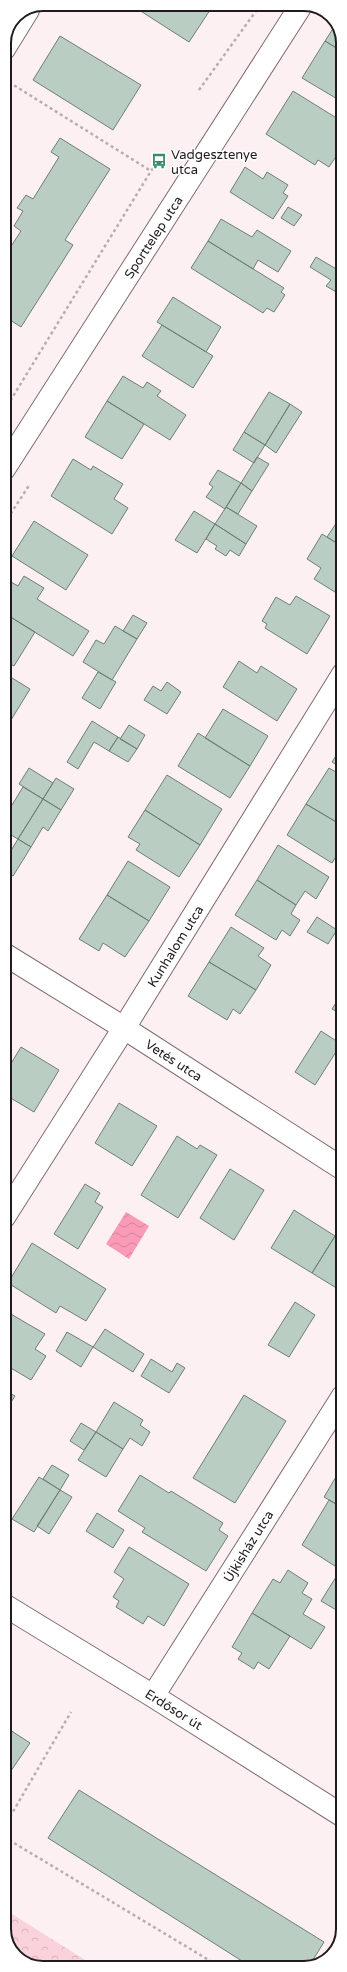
<svg xmlns="http://www.w3.org/2000/svg" width="347" height="1972" viewBox="0 0 347 1972" font-family="'Varela Round',sans-serif">
<style>
.park{fill:url(#park-crowns)}
.water{fill:url(#water-waves)}
.building{fill:#bacdc2;stroke:#6f7f76}
.lines{fill:none;stroke-linecap:round;stroke-linejoin:round}
.street-casing{stroke:#7f6c71;stroke-width:24}
.secondary-casing{stroke:#7f6c71;stroke-width:24}
.path{stroke:#b8adb0;stroke-width:2.5;stroke-dasharray:3 3;stroke-linecap:butt}
.street{stroke:#fff;stroke-width:22}
.secondary{stroke:#fff;stroke-width:22}
.labels{text-anchor:middle;stroke-width:3;stroke-linejoin:round;paint-order:stroke}
.poi-label{font-size:13px;fill:#221b1d;stroke:#fff;text-anchor:start}
.street-label{font-size:13px;fill:#221b1d;stroke:#fff}
.rim{fill:none;stroke:#221b1d;stroke-width:2}
</style>
<defs>
<pattern id="park-crowns" width="20" height="18" patternUnits="userSpaceOnUse"><rect width="20" height="18" fill="#f9d2dc"/><path d="M2 6a3 3 0 1 1 6 0M12 15a3 3 0 1 1 6 0" fill="none" stroke="#d5b4bc"/></pattern>
<pattern id="water-waves" width="16" height="10" patternUnits="userSpaceOnUse"><rect width="16" height="10" fill="#f99ab6"/><path d="M0 5q4-4 8 0t8 0" fill="none" stroke="#d5849c"/></pattern>
</defs>
<rect width="100%" height="100%" fill="#fdf0f3"/>
<!-- park -->
<path class="park" d="M4,1909l94,59h-59l-23,-11 -12,-23z"/>
<!-- water -->
<path class="water" d="M126,1212l23,14 -20,33 -23,-15z"/>
<!-- building -->
<path class="building" d="M143,4h71l-25,38 -50,-32z
M336,24l7,14v14l-18,-11z
M60,36l81,49 -28,45 -80,-50z
M325,41l18,11v41l-4,7 -37,-22z
M293,91l50,31 -5,10 5,3v11l-14,21 -11,-7 -3,5 -49,-31z
M60,138l50,31 -45,71 8,5 -52,82 -11,-7 -6,9v-72l17,-26 -7,-5 9,-15 -6,-3 9,-13 7,4 26,-42 -8,-5z
M245,167l18,12 4,-7 21,13 -5,8 5,3 -15,23 -43,-27z
M288,207l14,8 -8,11 -13,-8z
M221,219l31,18 5,-7 34,21 -13,21 -20,-12 -5,9 -45,-28z
M208,241l76,47 -3,4 4,3 -11,17 -7,-4 -4,5 -72,-45z
M316,257l27,16v23l-17,-10 5,-6 -21,-13z
M173,297l48,30 -15,25 -49,-30z
M162,325l51,31 -20,32 -51,-32z
M123,376l20,12 4,-6 14,9 -4,5 29,19 -16,25 -63,-39z
M269,392l21,12 -25,41 -21,-13z
M107,401l37,23 -22,35 -37,-22z
M290,404l12,8 -26,41 -11,-8z
M244,432l21,13 -11,18 -21,-13z
M257,457l12,7 -17,27 -11,-8z
M73,459l18,11 2,-4 30,18 -9,15 14,9 -16,26 -61,-38z
M218,470l23,13 -16,26 -19,-12 7,-10 -4,-3z
M241,483l11,8 -14,23 -12,-7z
M226,507l31,19 -11,18 -31,-20z
M194,511l21,13 -18,29 -22,-13z
M343,513v34l-16,-10z
M34,521l54,34 -22,35 -54,-34z
M215,524l31,20 -7,12 -9,-6 -4,6 -11,-7 2,-3 -11,-7z
M322,534l21,13v50l-29,-18 7,-11 -14,-9z
M24,576l20,12 -7,11 52,32 -16,25 -69,-43v-35l14,8z
M296,596l34,20 -23,38 -42,-26 2,-4 -5,-3 14,-24 14,8z
M4,613l31,19 -21,34 -10,-6z
M133,615l14,8 -10,16 -14,-8z
M115,626l22,13 -25,41 -29,-18 13,-22 8,4z
M239,661l18,12 4,-7 36,23 -20,32 -54,-34z
M98,672l18,10 -16,27 -18,-11z
M4,673l26,16 -19,31 -7,-4z
M167,682l14,10 -14,22 -23,-14 9,-14 8,5z
M223,709l45,27 -18,30 -45,-28z
M92,721l26,16 -9,14 -15,-9 -16,27 -11,-7z
M129,725l16,10 -8,14 -17,-10z
M198,733l52,33 -20,32 -52,-32z
M118,737l19,12 -9,13 -19,-11z
M343,745v24l-11,-7z
M29,768l24,15 -10,16 -24,-15z
M329,768l14,8v50l-37,-22z
M167,775l55,34 -22,36 -55,-35z
M56,778l18,11 -13,21 -18,-11z
M23,787l20,12 -25,40 -14,-8v-13z
M43,799l18,11 -13,21 -5,-4 -12,20 -13,-8z
M306,804l37,22v19l-11,18 -45,-28z
M145,810l55,35 -21,32 -43,-27 4,-6 -12,-7z
M18,839l13,8 -18,29 -9,-4v-10z
M278,845l51,32 -13,22 -11,-8 -9,14 -39,-25z
M128,861l42,26 -21,34 -42,-26z
M257,880l39,25 -5,9 9,6 -10,16 -8,-6 -6,10 -41,-25z
M107,895l42,26 -24,36 -22,-14 -4,8 -20,-12z
M317,917l20,13 -9,14 -21,-12z
M231,927l33,21 -6,8 13,9 -15,25 -47,-28z
M209,962l47,28 -16,24 -7,-5 -6,11 -39,-24z
M343,992v23l-11,-6z
M321,1031l20,13 -26,41 -20,-13z
M21,1047l38,23 -25,42 -30,-18v-19z
M119,1103l38,23 -25,40 -37,-23z
M177,1136l20,13 3,-4 17,10 -39,63 -37,-23z
M230,1169l34,21 -30,50 -34,-22z
M85,1184l15,9 -5,9 8,5 -25,42 -24,-15z
M294,1210l41,26 -23,37 -41,-25z
M335,1236l8,4v52l-31,-19z
M32,1243l74,46 -20,32 -26,-15 -4,7 -48,-30z
M295,1302l20,13 -26,42 -21,-12z
M4,1310l41,24 -10,15 11,7 -15,24 -27,-16z
M105,1329l39,25 -11,18 -40,-25z
M67,1332l26,15 -12,20 -25,-16z
M151,1359l21,13 5,-9 8,5 -16,25 -28,-17z
M4,1390l11,6 -11,17z
M244,1395l42,26 -51,82 -42,-25z
M114,1402l29,18 -3,5 10,7 -8,14 -12,-8 -7,11 -27,-17z
M81,1423l15,9 -12,18 -14,-9z
M96,1432l27,17 -17,28 -28,-17z
M52,1465l17,10 -9,15 -17,-11z
M343,1465v43l-19,-11z
M140,1475l29,18 2,-2 52,32 -4,7 9,6 -22,35 -64,-39 3,-4 -27,-17z
M39,1477l21,13 -26,42 -22,-13z
M60,1490l12,7 -23,37 -12,-8z
M329,1500l14,8v52l-5,8 -36,-23z
M97,1513l27,17 -11,18 -27,-17z
M129,1547l60,37 -25,42 -16,-10 -5,8 -27,-17 3,-6 -6,-4 11,-18 -10,-7z
M288,1570l20,13 -6,10 10,6 -9,15 22,13 -14,22 -59,-36 21,-34 7,4z
M336,1577l7,4v33l-22,-13z
M252,1613l38,23 -21,33 -11,-7 -4,7 -16,-10 4,-6 -10,-6z
M4,1726l26,17 -26,38z
M79,1790l245,152 -16,26h-55l-205,-130z"/>
<g class="lines">
<!-- street casing -->
<g class="street-casing">
<path id="street" d="M4,49l24,-39
M4,954l120,74 219,141
M4,1217l120,-189 219,-354
M4,1605l149,91 190,120
M153,1696l190,-300"/>
</g>
<!-- secondary casing -->
<g class="secondary-casing">
<path id="secondary" d="M4,469l298,-465"/>
</g>
<!-- path -->
<path class="path" d="M4,79l147,92
M199,90l62,-86
M4,411l147,-240 8,-10
M4,524l26,-40
M4,1827l67,-115
M4,1837l218,131"/>
<!-- street -->
<use href="#street" class="street"/>
<!-- secondary -->
<use href="#secondary" class="secondary"/>
</g>
<!-- icons -->
<defs>
<g id="bus-bare" transform="scale(1.2)"><path d="M-5-6H5V4H4V6H2V4H-2V6H-4V4H-5ZM-3.5-4V0h7V-4ZM-3.5 1.2v1.5H-2V1.2ZM2 1.2v1.5H3.5V1.2Z" fill="#338f66" stroke="#fff" stroke-width="2.5" paint-order="stroke"/></g>
</defs>
<g fill-rule="evenodd">
<use href="#bus-bare" x="159" y="161"/>
</g>
<g class="labels">
<!-- poi labels -->
<g class="poi-label">
<text x="171" y="159">Vadgesztenye<tspan x="171" dy="15">utca</tspan></text>
</g>
<!-- street labels -->
<g class="street-label">
<text transform="translate(153 237) rotate(-57)" y="5">Sporttelep utca</text>
<text transform="translate(175 946) rotate(-58)" y="5">Kunhalom utca</text>
<text transform="translate(174 1060) rotate(33)" y="5">Vetés utca</text>
<text transform="translate(248 1546) rotate(-58)" y="5">Újkisház utca</text>
<text transform="translate(174 1709) rotate(32)" y="5">Erdősor út</text>
</g>
</g>
<!-- crop -->
<path d="M0 0H347V1972H0ZM43 11H304A32 32 0 0 1 336 43V1929A32 32 0 0 1 304 1961H43A32 32 0 0 1 11 1929V43A32 32 0 0 1 43 11Z" fill="#fff" fill-rule="evenodd"/>
<path class="rim" d="M43 11H304A32 32 0 0 1 336 43V1929A32 32 0 0 1 304 1961H43A32 32 0 0 1 11 1929V43A32 32 0 0 1 43 11Z"/>
</svg>
